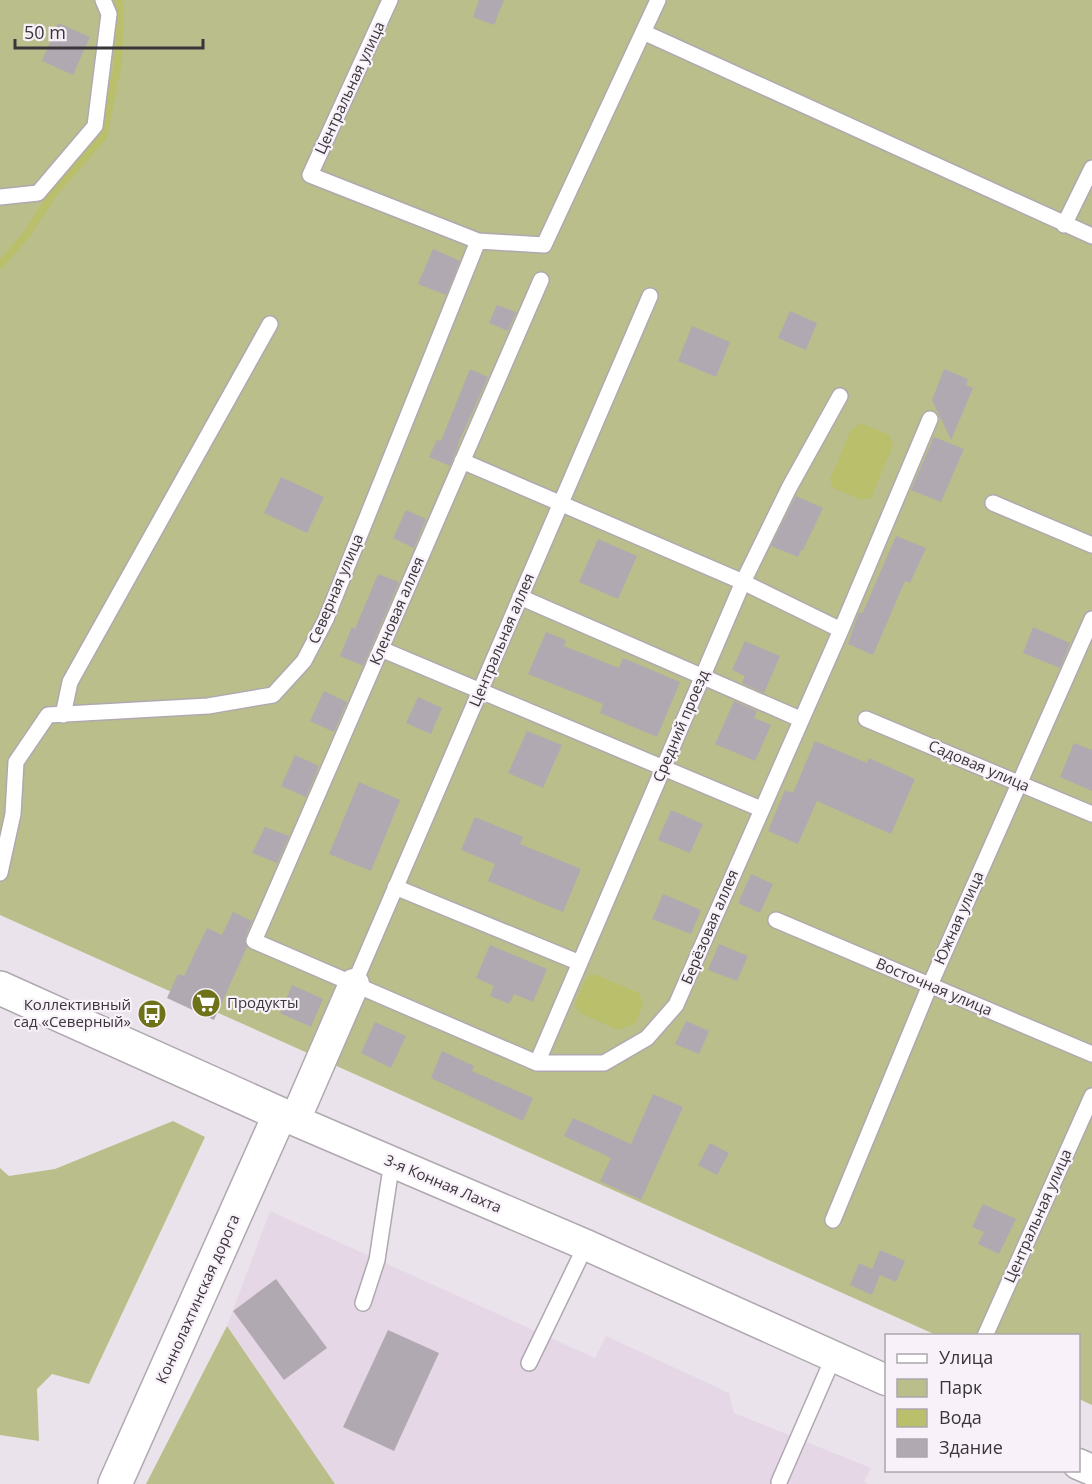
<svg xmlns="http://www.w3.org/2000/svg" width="1092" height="1484" viewBox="0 0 1092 1484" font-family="'Open Sans',sans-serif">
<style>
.built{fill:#e5d7e5}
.green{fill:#b9be8b}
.water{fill:#babf6c}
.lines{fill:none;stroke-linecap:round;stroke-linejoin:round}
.stream{stroke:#babf6c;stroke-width:8}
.building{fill:#b1a9b1}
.lane-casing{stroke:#b0a8b0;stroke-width:18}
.street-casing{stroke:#b0a8b0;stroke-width:33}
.secondary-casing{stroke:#b0a8b0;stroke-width:36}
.lane{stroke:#fff;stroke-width:15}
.street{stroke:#fff;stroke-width:30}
.secondary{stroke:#fff;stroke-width:33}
.labels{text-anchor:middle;stroke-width:4.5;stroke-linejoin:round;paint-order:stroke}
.street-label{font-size:15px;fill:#393639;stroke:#f9f1f9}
.poi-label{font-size:15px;fill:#393639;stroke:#f9f1f9;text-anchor:start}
</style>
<rect width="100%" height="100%" fill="#ebe3eb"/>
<!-- built -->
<path class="built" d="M270,1211l325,147 11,-22 123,57 5,20 137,55 -7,14 4,2h-533l-108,-158z"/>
<!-- green -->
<path class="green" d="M0,0h1092v1405l-13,-6 -1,-63 -142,-1 -936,-420z
M173,1121l32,16 -116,247 -37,-10 -15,15 2,52 -39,-6v-267l9,8 46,-7z
M227,1326l108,158h-189z"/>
<!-- water -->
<path class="water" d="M861,423l28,12 4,10 -22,53 -9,2 -29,-12 -3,-9 21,-49z
M594,974l45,19 4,11 -8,20 -17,6 -38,-17 -5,-9 11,-26z"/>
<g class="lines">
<!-- stream -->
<path class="stream" d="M0,265l27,-31 27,-42 49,-55 15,-74 2,-58 -2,-5"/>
</g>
<!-- building -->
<path class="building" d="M479,0h25l-10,25 -21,-8z
M58,23l32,14 -17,38 -31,-14z
M433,249l27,12 -14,34 -28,-11z
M497,305l19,7 -8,19 -19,-8z
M790,311l27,12 -11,27 -28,-12z
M692,326l38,16 -14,35 -38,-16z
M470,369l18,8 -31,69h1l-8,20 -21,-9 8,-17 4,1z
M944,369l24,10 -2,6 7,3 -22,52 -19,-40z
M934,437l30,12 -23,53 -30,-12z
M281,477l43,20 -17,36 -43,-20z
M796,496l27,12 -20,42h-2l-3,7 -27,-11z
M406,510l20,9 -12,29 -21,-10z
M896,536l30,12 -16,35 -5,-2 -32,74 -25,-11 10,-30 5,-2z
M598,539l39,17 -19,43 -39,-17z
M378,574l21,8 -36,84 -23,-10 12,-29 3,2z
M1033,627l37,16 -10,25 -37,-15z
M546,632l20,8 -2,6 55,22 4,-10 57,24 -23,55 -57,-24 3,-9 -75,-30z
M745,641l35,15 -16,37 -22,-10 3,-7 -13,-6z
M324,691l23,11 -13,30 -24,-11z
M418,697l24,11 -11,26 -25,-11z
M734,701l23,10 -3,7 17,7 -16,36 -40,-17z
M527,731l35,14 -19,43 -35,-15z
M815,741l52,22 2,-5 46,21 -24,55 -74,-33 -19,43 -30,-13 17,-41 8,3z
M1074,743l18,7v41l-32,-14z
M295,755l24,11 -13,31 -25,-11z
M359,782l41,18 -29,71 -42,-17z
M671,810l32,14 -13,29 -32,-13z
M475,817l48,20 -3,7 61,25 -18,43 -75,-31 7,-17 -34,-14z
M265,827l24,9 -12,27 -25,-10z
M751,874l22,10 -13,29 -22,-10z
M663,894l38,16 -10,24 -39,-15z
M233,912l19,9 -7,17 2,9 -33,73 -47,-22 11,-24 6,2 23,-48 15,7z
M719,944l29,12 -11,25 -29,-11z
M490,945l57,24 -14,33 -19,-8 -5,10 -19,-8 4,-10 -18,-8z
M292,985l31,14 -12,28 -31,-14z
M686,1021l23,10 -10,23 -24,-10z
M375,1022l31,14 -15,32 -30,-15z
M442,1051l32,15 -2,5 61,27 -10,23 -92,-43z
M653,1094l30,13 -42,93 -41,-19 11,-23 -47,-22 9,-18 58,26z
M710,1143l19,10 -12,22 -19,-10z
M983,1204l33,15 -17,35 -21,-10 6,-12 -12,-5z
M880,1250l25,11 -9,21 -16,-7 -8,20 -22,-10 9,-22 13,6z
M276,1279l51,69 -43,32 -51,-69z
M388,1330l51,23 -45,98 -51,-24z"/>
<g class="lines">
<!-- lane casing -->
<g class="lane-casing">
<path id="lane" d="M390,0l-80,175 168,66 66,4 114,-245
M643,32l449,204
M0,197l38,-4 57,-67 14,-112 -6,-14
M1064,225l28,-57
M541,280l-287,661 283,122h67l43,-25 29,-33 165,-375 89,-211
M462,461l281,121 98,48
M993,503l99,42
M520,597l280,122
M381,649l380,160
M63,715l7,-33 200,-358
M866,719l226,95
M0,873l13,-59 3,-52 32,-47 160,-9 65,-11 31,-34 22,-42 152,-378
M395,887l185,76
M776,920l316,134
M354,984l296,-688
M537,1063l206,-481 46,-94 51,-92
M833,1220l97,-235 162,-366
M363,1303l14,-43 15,-99
M985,1336l107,-240
M529,1363l57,-118
M779,1482l55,-126"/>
</g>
<!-- street casing -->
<g class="street-casing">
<path id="street" d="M280,1114l306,131 300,135
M295,1120l59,-136
M1078,1464l14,6"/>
</g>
<!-- secondary casing -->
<g class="secondary-casing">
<path id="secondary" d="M0,988l280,126 -165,370"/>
</g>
<!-- lane -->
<use href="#lane" class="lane"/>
<!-- street -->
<use href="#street" class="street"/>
<!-- secondary -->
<use href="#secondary" class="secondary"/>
</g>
<!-- icons -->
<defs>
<g id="supermarket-disc" transform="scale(1.5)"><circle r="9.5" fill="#6e7218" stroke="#f9f1f9"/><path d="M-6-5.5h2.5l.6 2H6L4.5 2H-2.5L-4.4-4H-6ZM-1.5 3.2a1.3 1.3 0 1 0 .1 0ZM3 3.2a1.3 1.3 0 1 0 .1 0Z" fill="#fff"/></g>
<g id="bus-disc" transform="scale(1.5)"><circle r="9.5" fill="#6e7218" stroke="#f9f1f9"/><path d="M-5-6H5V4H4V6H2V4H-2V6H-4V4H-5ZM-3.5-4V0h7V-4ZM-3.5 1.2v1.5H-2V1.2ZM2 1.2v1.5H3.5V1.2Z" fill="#fff"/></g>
</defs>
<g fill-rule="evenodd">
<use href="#supermarket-disc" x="206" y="1003"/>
<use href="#bus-disc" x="152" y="1014"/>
</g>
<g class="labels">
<!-- street labels -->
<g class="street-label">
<text transform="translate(350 88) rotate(-65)" y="5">Центральная улица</text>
<text transform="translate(336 589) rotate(-67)" y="5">Северная улица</text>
<text transform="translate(397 611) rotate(-67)" y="5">Кленовая аллея</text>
<text transform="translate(502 640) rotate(-67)" y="5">Центральная аллея</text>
<text transform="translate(681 726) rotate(-67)" y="5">Средний проезд</text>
<text transform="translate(979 766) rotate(23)" y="5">Садовая улица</text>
<text transform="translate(959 918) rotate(-66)" y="5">Южная улица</text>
<text transform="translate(710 927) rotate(-67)" y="5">Берёзовая аллея</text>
<text transform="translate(934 987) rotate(23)" y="5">Восточная улица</text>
<text transform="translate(443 1184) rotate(23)" y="5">3-я Конная Лахта</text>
<text transform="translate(1038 1216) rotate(-66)" y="5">Центральная улица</text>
<text transform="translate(198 1299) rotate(-66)" y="5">Коннолахтинская дорога</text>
</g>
<!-- poi labels -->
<g class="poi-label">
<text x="227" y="1008">Продукты</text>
<text x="131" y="1010" text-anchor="end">Коллективный<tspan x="131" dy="17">сад «Северный»</tspan></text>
</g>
</g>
<!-- legend -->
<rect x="885" y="1334" width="195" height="138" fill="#f9f1f9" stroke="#aca6ac" stroke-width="1.5"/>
<rect x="897" y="1354" width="30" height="9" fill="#ffffff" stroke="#aca6ac" stroke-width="1.5"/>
<text x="939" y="1364" font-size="18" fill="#393639">Улица</text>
<rect x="897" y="1379" width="30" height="18" fill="#b9be8b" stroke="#aca6ac" stroke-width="1.5"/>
<text x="939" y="1394" font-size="18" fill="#393639">Парк</text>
<rect x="897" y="1409" width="30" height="18" fill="#babf6c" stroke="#aca6ac" stroke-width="1.5"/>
<text x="939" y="1424" font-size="18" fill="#393639">Вода</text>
<rect x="897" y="1439" width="30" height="18" fill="#b1a9b1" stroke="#aca6ac" stroke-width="1.5"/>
<text x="939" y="1454" font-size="18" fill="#393639">Здание</text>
<!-- scale -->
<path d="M15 39v9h188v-9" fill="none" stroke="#393639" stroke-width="3"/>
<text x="24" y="39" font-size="18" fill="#393639" stroke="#f9f1f9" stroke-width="4.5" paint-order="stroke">50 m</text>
</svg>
